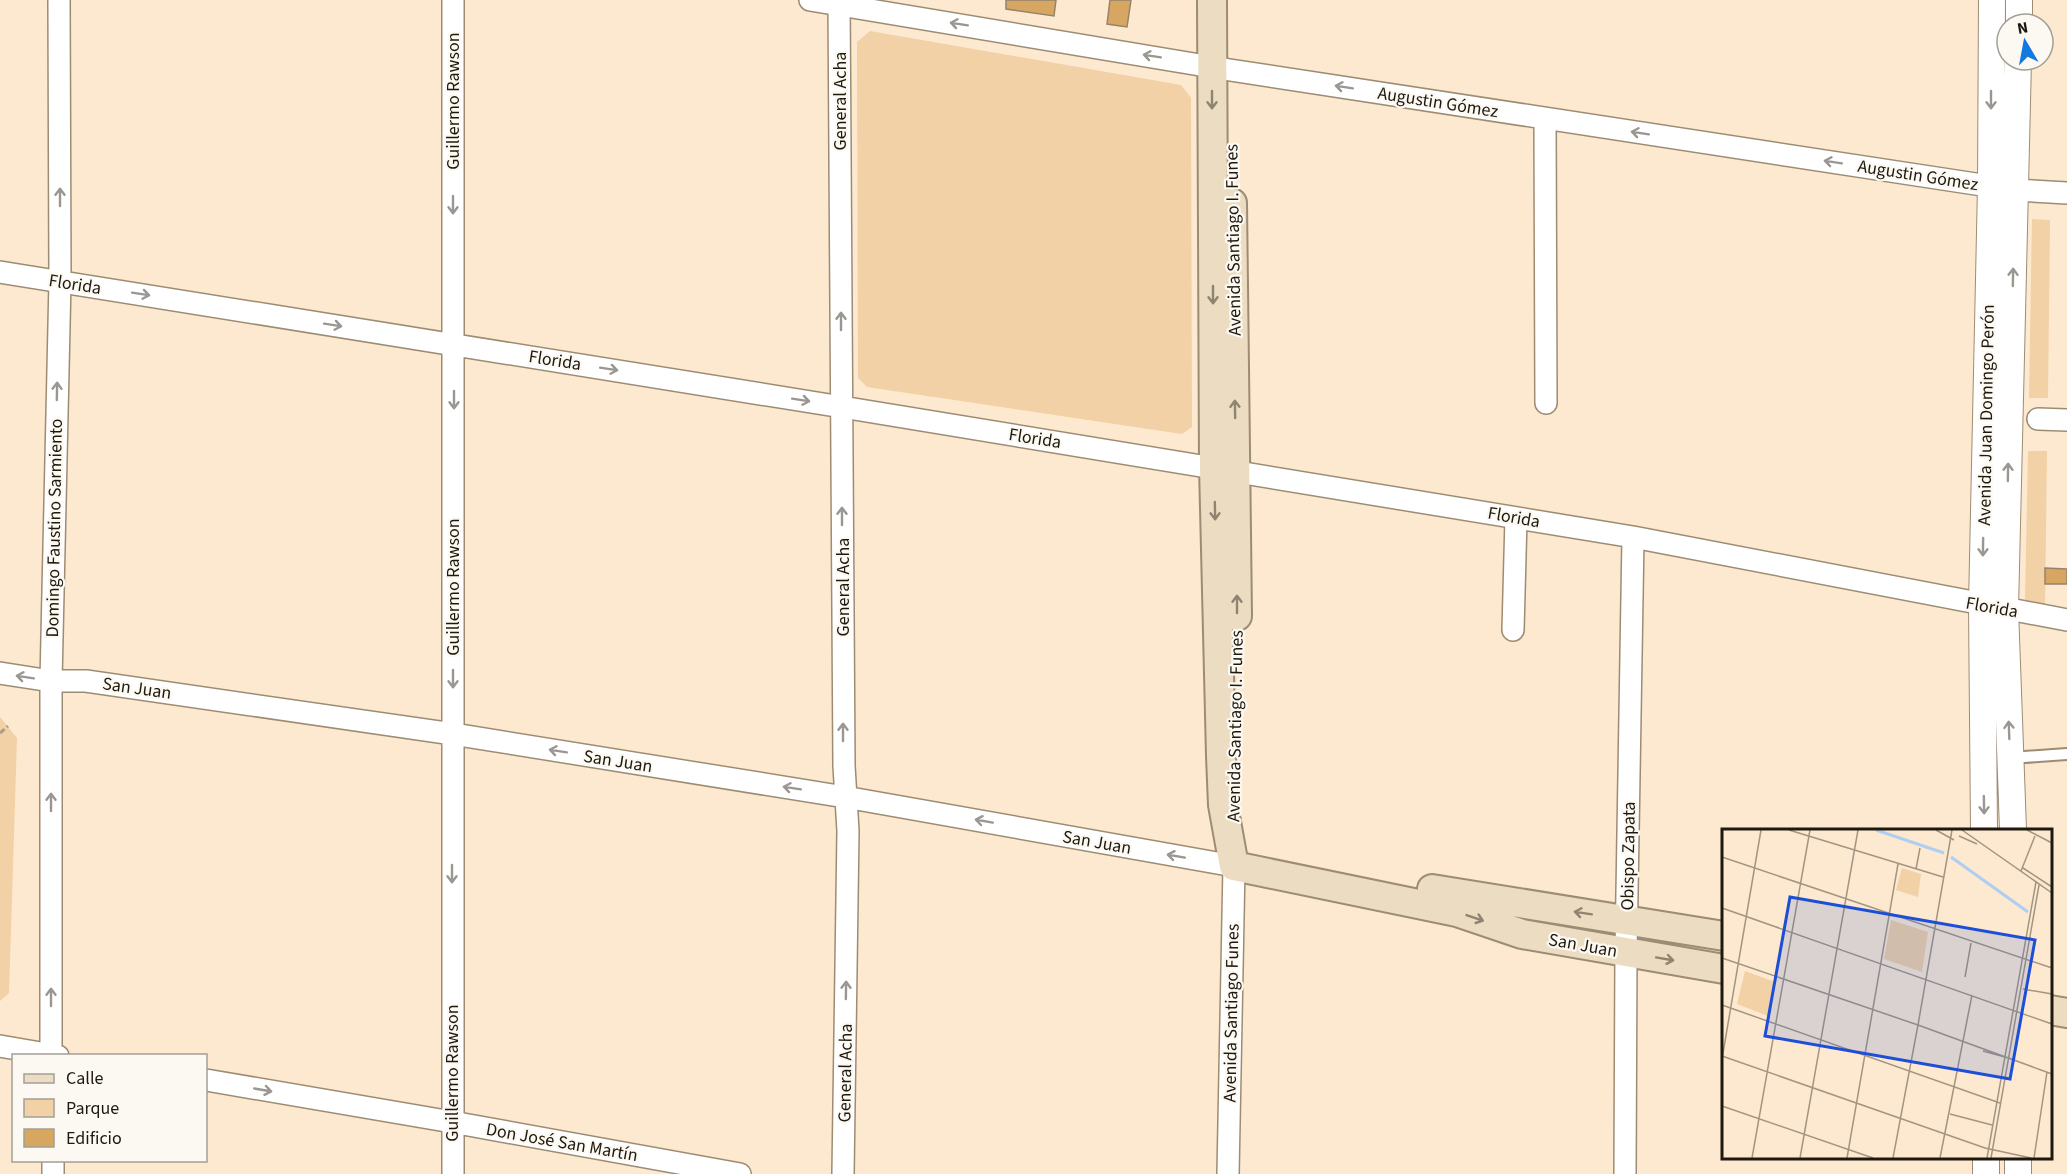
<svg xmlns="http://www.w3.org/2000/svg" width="2067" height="1174" viewBox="0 0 2067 1174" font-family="'Source Sans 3',sans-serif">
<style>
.park{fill:#f1d1a5}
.building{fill:#d7a761;stroke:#95836c;stroke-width:1.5}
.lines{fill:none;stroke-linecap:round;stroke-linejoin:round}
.service-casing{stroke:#9d8c74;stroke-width:14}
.minor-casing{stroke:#9d8c74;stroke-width:24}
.tertiary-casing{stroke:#9d8c74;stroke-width:28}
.secondary-casing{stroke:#9d8c74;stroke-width:32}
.path{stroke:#ab9d89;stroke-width:3;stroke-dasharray:6 3;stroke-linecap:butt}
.service{stroke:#fff;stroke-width:10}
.minor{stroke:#fff;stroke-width:21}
.tertiary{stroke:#fff;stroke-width:26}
.secondary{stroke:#ecdcc2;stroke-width:28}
.oneway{stroke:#9a9793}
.oneway2{stroke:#8f8471}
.labels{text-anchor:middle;stroke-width:4.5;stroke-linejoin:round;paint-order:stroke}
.street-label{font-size:18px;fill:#1e180e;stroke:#fcf9f3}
.inset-river{fill:none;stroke:#afcef4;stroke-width:3}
.inset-road{fill:none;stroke:#a39582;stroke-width:1.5}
.view{fill:#1d4ed8;fill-opacity:0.15;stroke:#1d4ed8;stroke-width:3}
.inset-edge{fill:none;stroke:#1e180e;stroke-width:3}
</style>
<rect width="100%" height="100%" fill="#fce9cf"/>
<!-- park -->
<path class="park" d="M870,31l311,54 10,13 1,329 -10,7 -315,-47 -9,-9 -1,-336z
M2032,219l18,1 -2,178h-19z
M2028,451h19l-2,154 -20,-4z
M0,717l17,21 -8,255 -9,8z"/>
<!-- building -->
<path class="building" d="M1006,0h50l-2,16 -48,-7z
M1110,0h21l-4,27 -20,-3z
M2045,568l22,1v15h-22z"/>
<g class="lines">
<!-- service casing -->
<g class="service-casing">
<path id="service" d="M2011,758l56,-4"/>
</g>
<!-- minor casing -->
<g class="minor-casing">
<path id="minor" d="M810,0l420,70 785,120 52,3
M839,0l5,766 4,65 -5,343
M1545,119l1,284
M0,272l842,135 791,130 434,83
M2038,419l29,1
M1513,630l3,-112
M0,673l51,8h35l367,53 392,63 389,69 -6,308
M0,1046l58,10
M51,1056v-375l9,-400 -1,-281
M206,1080l246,42 288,52
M53,1160v14
M453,1174v-1174
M1625,1174l1,-222 7,-415"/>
</g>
<!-- tertiary casing -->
<g class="tertiary-casing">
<path id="tertiary" d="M2019,24v-24
M1984,830l-2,-225 9,-419 1,-186
M2013,830l-8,-221 13,-549
M1986,1158v16
M2018,1158v16"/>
</g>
<!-- secondary casing -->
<g class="secondary-casing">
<path id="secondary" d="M1212,0l2,467 7,289 2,49 11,61
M1232,203l5,413
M1234,866l223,46 65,22 202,35
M1432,889l292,47
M2050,1010l17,3"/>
</g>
<!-- path -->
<path class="path" d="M0,733l8,-7"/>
<!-- service -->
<use href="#service" class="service"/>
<!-- minor -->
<use href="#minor" class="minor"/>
<!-- tertiary -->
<use href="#tertiary" class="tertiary"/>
<!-- secondary -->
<use href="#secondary" class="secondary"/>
</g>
<!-- one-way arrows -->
<defs><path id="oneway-shaft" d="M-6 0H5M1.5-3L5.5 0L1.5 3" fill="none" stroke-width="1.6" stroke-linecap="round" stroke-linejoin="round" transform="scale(1.5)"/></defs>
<g class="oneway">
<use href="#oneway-shaft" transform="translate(959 24) rotate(-171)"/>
<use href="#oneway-shaft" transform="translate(1152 56) rotate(-171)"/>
<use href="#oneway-shaft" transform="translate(1344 87) rotate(-171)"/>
<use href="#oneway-shaft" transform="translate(1991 100) rotate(90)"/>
<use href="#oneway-shaft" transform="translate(1640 133) rotate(-171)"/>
<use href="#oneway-shaft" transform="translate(1833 162) rotate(-171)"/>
<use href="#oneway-shaft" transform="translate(60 197) rotate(-90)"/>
<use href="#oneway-shaft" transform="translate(453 205) rotate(90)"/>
<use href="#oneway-shaft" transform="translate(2013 277) rotate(-89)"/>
<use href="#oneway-shaft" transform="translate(141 294) rotate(9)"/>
<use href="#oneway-shaft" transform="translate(841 321) rotate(-90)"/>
<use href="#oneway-shaft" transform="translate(333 325) rotate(9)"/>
<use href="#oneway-shaft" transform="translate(609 369) rotate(9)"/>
<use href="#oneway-shaft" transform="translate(57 391) rotate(-89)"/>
<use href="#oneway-shaft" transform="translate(454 400) rotate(90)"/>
<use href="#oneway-shaft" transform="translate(801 400) rotate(9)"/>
<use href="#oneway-shaft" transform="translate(2008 472) rotate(-89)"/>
<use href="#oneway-shaft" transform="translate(842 516) rotate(-90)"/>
<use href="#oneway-shaft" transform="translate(1983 547) rotate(91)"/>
<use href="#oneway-shaft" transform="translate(25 677) rotate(-171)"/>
<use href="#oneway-shaft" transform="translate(453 679) rotate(90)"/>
<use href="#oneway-shaft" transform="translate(2009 730) rotate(-92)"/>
<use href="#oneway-shaft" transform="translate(843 732) rotate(-90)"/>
<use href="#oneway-shaft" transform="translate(558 751) rotate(-171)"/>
<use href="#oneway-shaft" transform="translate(792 788) rotate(-171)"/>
<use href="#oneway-shaft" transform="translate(51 802) rotate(-90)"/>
<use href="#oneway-shaft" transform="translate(1984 805) rotate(89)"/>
<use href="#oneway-shaft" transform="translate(984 821) rotate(-170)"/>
<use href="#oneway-shaft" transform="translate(1176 856) rotate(-170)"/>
<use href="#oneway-shaft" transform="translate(452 874) rotate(90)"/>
<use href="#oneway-shaft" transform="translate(846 990) rotate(-89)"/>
<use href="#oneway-shaft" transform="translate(51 997) rotate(-90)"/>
<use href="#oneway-shaft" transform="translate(263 1090) rotate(10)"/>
</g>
<g class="oneway2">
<use href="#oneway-shaft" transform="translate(1212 100) rotate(90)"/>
<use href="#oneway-shaft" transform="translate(1213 295) rotate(90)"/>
<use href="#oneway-shaft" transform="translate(1235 409) rotate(-91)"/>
<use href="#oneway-shaft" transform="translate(1215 511) rotate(89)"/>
<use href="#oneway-shaft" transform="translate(1237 604) rotate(-90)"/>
<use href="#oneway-shaft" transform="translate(1583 913) rotate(-171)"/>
<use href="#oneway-shaft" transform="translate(1475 918) rotate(19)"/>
<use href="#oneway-shaft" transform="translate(1665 959) rotate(10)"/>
</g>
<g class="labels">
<!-- street labels -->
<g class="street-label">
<text transform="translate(453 101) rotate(-90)" y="6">Guillermo Rawson</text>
<text transform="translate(840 101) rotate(-90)" y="6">General Acha</text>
<text transform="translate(1438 102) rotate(9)" y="6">Augustin Gómez</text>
<text transform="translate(1918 175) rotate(9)" y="6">Augustin Gómez</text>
<text transform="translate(1233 240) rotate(-91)" y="6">Avenida Santiago I. Funes</text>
<text transform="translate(75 284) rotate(9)" y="6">Florida</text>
<text transform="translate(555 360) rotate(9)" y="6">Florida</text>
<text transform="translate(1986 415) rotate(-89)" y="6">Avenida Juan Domingo Perón</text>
<text transform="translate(1035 438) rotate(9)" y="6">Florida</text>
<text transform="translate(1514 517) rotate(10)" y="6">Florida</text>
<text transform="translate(54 528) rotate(-89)" y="6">Domingo Faustino Sarmiento</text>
<text transform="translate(453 587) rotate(-90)" y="6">Guillermo Rawson</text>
<text transform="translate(843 587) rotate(-90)" y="6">General Acha</text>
<text transform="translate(1992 607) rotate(10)" y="6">Florida</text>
<text transform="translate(137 688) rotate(8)" y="6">San Juan</text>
<text transform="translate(1235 726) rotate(-89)" y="6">Avenida Santiago I. Funes</text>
<text transform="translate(618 761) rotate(9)" y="6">San Juan</text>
<text transform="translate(1097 842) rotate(10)" y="6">San Juan</text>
<text transform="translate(1628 856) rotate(-89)" y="6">Obispo Zapata</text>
<text transform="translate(1583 945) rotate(10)" y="6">San Juan</text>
<text transform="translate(1231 1013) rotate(-89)" y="6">Avenida Santiago Funes</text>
<text transform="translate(452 1073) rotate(-90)" y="6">Guillermo Rawson</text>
<text transform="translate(845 1073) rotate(-89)" y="6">General Acha</text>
<text transform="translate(562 1142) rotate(10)" y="6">Don José San Martín</text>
</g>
</g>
<!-- overview -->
<g transform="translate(1722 829)">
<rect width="330" height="330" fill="#fce9cf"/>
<path d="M180,39l19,6 -3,23 -22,-7z" fill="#f1d1a5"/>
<path d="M169,91l37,12 -6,40 -38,-13zM23,142l30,11 -7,34 -31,-12z" fill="#f1d1a5"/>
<path class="inset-river" d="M154,1l68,23M229,28l77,55"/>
<path class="inset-road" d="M67,1l154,47M214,1l18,10M240,1l90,63M305,1l25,13M237,7l18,8M0,28l330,111M301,39l29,19M194,40l4,-21M299,42l14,-35M0,79l330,116M0,129l196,67 -25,133M243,148l6,-34M301,160l29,5M0,176l278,98M196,196l34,-195M196,196l134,49M261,222l29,8M0,227l263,92 46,10M0,230l39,-229M0,277l151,52M228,285l42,11M30,329l58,-328M78,329l58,-328M125,329l51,-294M218,329l32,-163M265,329l49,-276M269,329l48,-273M312,329l13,-86"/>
<path class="view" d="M68,68l245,43 -25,139 -245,-43z"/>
<rect width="330" height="330" class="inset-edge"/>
</g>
<!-- legend -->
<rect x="12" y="1054" width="195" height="108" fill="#fcf9f3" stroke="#a39f97" stroke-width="1.5"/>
<rect x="24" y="1074" width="30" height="9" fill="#ecdcc2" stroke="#a39f97" stroke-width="1.5"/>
<text x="66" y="1084" font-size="18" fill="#1e180e">Calle</text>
<rect x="24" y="1099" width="30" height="18" fill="#f1d1a5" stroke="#a39f97" stroke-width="1.5"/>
<text x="66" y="1114" font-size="18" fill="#1e180e">Parque</text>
<rect x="24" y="1129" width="30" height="18" fill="#d7a761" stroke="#a39f97" stroke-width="1.5"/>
<text x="66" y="1144" font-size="18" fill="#1e180e">Edificio</text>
<!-- north arrow -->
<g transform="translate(2025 42) rotate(350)"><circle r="28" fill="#fcf9f3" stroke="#a39f97" stroke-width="1.5"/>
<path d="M0-4.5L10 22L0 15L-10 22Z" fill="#1279e1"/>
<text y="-9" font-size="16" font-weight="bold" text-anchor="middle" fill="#1e180e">N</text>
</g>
</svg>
